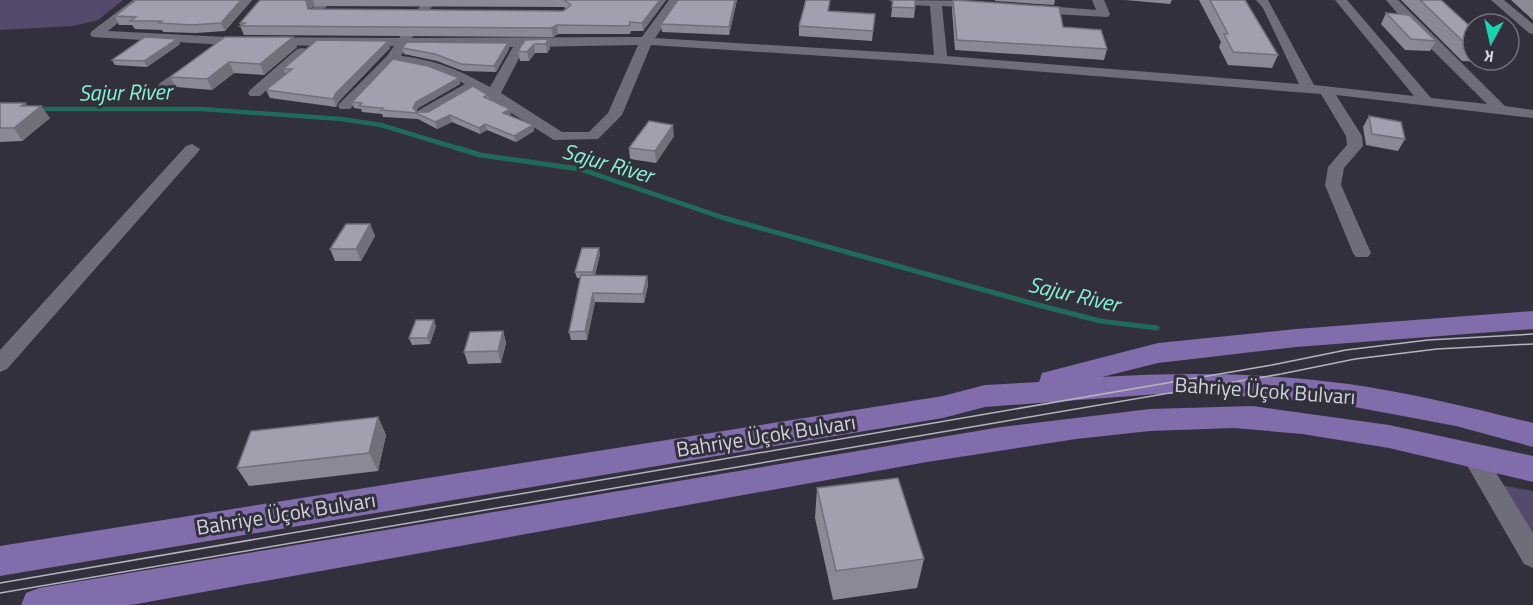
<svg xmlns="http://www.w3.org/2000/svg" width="1533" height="605" viewBox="0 0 1533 605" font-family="'Titillium Web',sans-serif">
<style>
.green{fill:#534a6c}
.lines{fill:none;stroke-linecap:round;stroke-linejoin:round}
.stream-far1{stroke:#1f6a5a;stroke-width:4.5}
.stream{stroke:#1f6a5a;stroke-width:5}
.minor{fill:#706d7b;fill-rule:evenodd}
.major{fill:#816cac;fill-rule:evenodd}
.tram{stroke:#b5b3bc;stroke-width:1.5}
.wall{fill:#8b8996;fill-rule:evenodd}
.shaded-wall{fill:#716f7a}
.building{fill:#a29fae;stroke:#716f7a;stroke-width:1.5}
.labels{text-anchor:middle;stroke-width:6;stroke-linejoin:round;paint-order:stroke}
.street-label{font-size:21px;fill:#d2d0d8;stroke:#33303d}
.water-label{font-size:22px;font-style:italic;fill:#86f1d5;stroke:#33303d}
</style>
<rect width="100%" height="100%" fill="#33303d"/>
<!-- green -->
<path class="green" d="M0,0h123l-25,20 -25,6 -73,4z
M1489,483l44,8v53z"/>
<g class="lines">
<!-- stream-far1 -->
<path class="stream-far1" d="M38,109h164l139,10 40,6 82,25"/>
<!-- stream -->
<path class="stream" d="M458,148l22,7 100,14 144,49 314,87 62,16 57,7"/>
<!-- minor -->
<path class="minor" d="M133,0h13l-38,31 118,6 173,1 25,-38h12l-24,38 230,-1 27,-37h12l-26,38 279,17 -4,-49 -35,-2 -6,-4 90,1 6,4 -2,3 -41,-2 5,50 352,28 -36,-76 -7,-8h12l46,85 100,11 -79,-96h12l84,98 56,6 -78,-77 -23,-27h12l107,106 28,4v8l-197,-23 26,41 1,10 -19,22 -3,17 30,68 -3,4h-12l-3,-4 -28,-68 3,-18 19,-22 -1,-9 -25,-42 -388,-31 -282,-18 -29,70 -24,24 -44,1 -79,-50 -46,26h-10l-2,-3 2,-3 46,-26c-23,-12 -44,-18 -70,-21l-45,46h-10l-2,-3 2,-3 47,-47 7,-10 -168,-1 -134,-8 -2,-3 2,-3zM638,45l-30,68 -19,19h-27l-61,-39 24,-46zM407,46l106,1 -23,40c-31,-17 -54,-27 -89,-31z
M320,0h12l-27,32h-8l-2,-3 2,-3z
M1092,0h12l6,14 -2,3 -73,-4 -6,-4 6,-4 61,5z
M1491,0h13l29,24v10l-4,-1z
M302,48l5,1 2,3 -2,3 -47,41h-10l-2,-3 2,-3 47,-41z
M194,60l7,4 -2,3 -29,22h-10l-2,-3 2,-3z
M192,144l8,5 -2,3 -191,217 -7,3v-22l186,-204z
M1473,446l8,2 52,85v35l-9,-4 -63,-109 4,-7z"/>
<!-- major -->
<path class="major" d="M1533,311v18l-237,18 -138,16 -56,14c82,-5 165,-4 247,7 62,9 123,24 184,39v24l-77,-21 -107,-20 -128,-12h-63l-173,13 -42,11 -943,158v-30l943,-150 42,-11 54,-3 3,-9 116,-30 138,-14z
M1253,406l136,19 144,31v26l-144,-34 -87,-14 -68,-6 -84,3 -74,8 -149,23 -796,143h-110l5,-12 13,-5 962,-161 149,-18z"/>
<!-- tram -->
<path class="tram" d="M0,583l1272,-218 74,-15 82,-10 105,-6
M0,593l1281,-219 74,-15 82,-10 96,-5"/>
</g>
<!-- wall -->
<path class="wall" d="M252,0l-27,31 -29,2 -33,-1 -1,-2 -27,-1 -3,-4h-13l-4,-9z
M260,0h406l-23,31h-12l-1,3h-72l-5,3 -309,-2 -4,-9h1l-1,-3zM315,6l249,1 2,2 -3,2 -254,-2z
M737,0l-8,35 -67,-3 -1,-8z
M893,0l22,8 -1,10 -23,-1z
M953,0l110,27 44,22 -3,11 -149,-10 -3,-40z
M995,0h60l-1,5 -59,-4z
M1125,0h47l-2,4z
M1199,0h46l33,55 -6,13 -44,-3 -9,-18 2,-5z
M1401,0h40l32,29v31h16l-2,2 -25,-1z
M1511,0h22v20z
M829,11l46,3 -3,27 -73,-5v-10z
M1386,13l50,28 -6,10 -25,-1 -24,-26z
M225,37l72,10 -33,28 -30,-2 -22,17 -36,-3 -6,-10z
M177,39l3,5 -33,23 -32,-2 -3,-5z
M548,39l2,10 -3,4h-12l-6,8h-9l-2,-10 7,-11z
M388,41l2,7 -51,53 -3,6 -66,-9 -4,-8 20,-16 -3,-5z
M508,43l1,6 -13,23 -33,-1 -26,-10 -33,-7 -2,-6z
M459,78l1,6 -42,24 -2,3 12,1 60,-17 1,4 22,17 22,9 1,6 -18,11 -29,-12 -7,4 -28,-12 -15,7 -19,-10 -35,-2 -1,-3 -20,-2 -1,-3 -7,-1 -2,-6z
M0,103l27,3 23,12 -28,23 -22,1z
M1369,116l36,23 -7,12 -32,-6 -3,-18z
M674,136l-18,27 -26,-4 -1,-11z
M370,224l5,12 -14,25h-26l-5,-12z
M600,254l-5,22h52l1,9 -4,18 -49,-1 -8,38h-16l-2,-8 11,-54h-3l-2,-6z
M436,326l-6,18 -18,1 -3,-7z
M503,331l3,12 -5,20 -33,1 -4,-12z
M378,417l8,18 -8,36 -129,15 -12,-18z
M817,488l107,71 -7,29 -84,12 -18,-82z"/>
<!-- shaded-wall -->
<path class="shaded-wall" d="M241,0h11l-27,31 -4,-8z
M307,0h6l2,6 -6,3 2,8 -5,-16z
M660,0h6l-23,31 -1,-8z
M735,0h2l-8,35v-8z
M557,25l1,9 -5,3 -2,-9z
M293,37l4,10 -33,28 -4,-11z
M177,39l3,5 -33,23 -3,-6z
M548,39l2,10 -3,4 -1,-9z
M388,41l2,7 -51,53 -3,6 -3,-8 3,-6z
M508,43l1,6 -13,23 -2,-6z
M534,44l1,9 -6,8 -2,-9z
M229,62l5,11 -22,17 -5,-11z
M459,78l1,6 -42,24 -2,5 -3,-5 3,-6z
M25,103l7,10 9,-7 9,12 -28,23 -8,-13 7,-22z
M510,109l1,7 -8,-3z
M450,115l2,7 -15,7 -2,-7z
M485,124l2,6 -7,4 -1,-6z
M533,125l1,6 -18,11 -2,-6z
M673,125l1,11 -18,27 -1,-12z
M370,224l5,12 -14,25 -5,-12z
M599,248l1,6 -6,24 -1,-6z
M647,276l1,9 -4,18 -1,-9z
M593,293l2,9 -8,38 -2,-9z
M434,320l2,6 -6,18 -3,-6z
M503,331l3,12 -5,20 -3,-12z
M378,417l8,18 -8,36 -9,-18z"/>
<!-- building -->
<path class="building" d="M136,0h105l-20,23 -29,2 -33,-2 3,-2h-32l6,-4 -21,-1z
M260,0h47l-1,1 2,8 255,2 8,-6 -7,-5h96l-18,23 -12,-1 -1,4 -72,-1 -6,3 -311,-2 5,-3h-5z
M678,0h57l-6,27 -68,-3z
M806,0h24l-2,11 47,3 -2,17 -74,-5z
M893,0h22v8l-23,-1z
M953,0l106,7 4,20 38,3 6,19 -150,-9z
M1210,0h35l33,55 -45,-3 -9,-18h4z
M1420,0h21l32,29v19h-3z
M1386,13l23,2 27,26 -25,-2z
M145,37l32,2 -33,22 -32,-1z
M225,37h68l-33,27 -31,-2 -22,17 -37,-2z
M548,39l-2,5h-12l-7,8 -9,-1 7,-11z
M317,40l71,1 -52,52 -3,6 -67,-9 26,-21h-9z
M407,42l101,1 -14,23 -33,-2 -26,-10 -33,-6z
M393,59l35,7 31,12 -43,24 -3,6 4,4h11l45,-26 15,9 -4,2 26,12 -7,4 30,12 -19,11 -29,-12 -6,4 -29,-13 -15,7 -19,-9 -35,-3 2,-2 -24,-2 3,-3 -10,-1z
M0,103h25l-4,3h20l-27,22h-14z
M1369,116l32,6 4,17 -33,-5z
M649,121l24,4 -18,26 -26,-3z
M346,224h24l-14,25h-26z
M582,248h17l-6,24h-18z
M581,275l66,1 -4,18 -50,-1 -8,38 -16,1z
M416,320h18l-7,18h-18z
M503,331l-5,20 -34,1 6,-20z
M378,417l-9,36 -132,15 14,-37z
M898,478l26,81 -88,12 -19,-83z"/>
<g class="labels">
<!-- street labels -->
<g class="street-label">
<text transform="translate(1265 391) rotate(4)" y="7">Bahriye Üçok Bulvarı</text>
<text transform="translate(766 436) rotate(-9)" y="7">Bahriye Üçok Bulvarı</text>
<text transform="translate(286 514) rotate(-9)" y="7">Bahriye Üçok Bulvarı</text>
</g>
<!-- water labels -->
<g class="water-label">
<text transform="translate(125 92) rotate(-1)" y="8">Sajur River</text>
<text transform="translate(608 163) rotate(16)" y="8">Sajur River</text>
<text transform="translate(1074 294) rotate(13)" y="8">Sajur River</text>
</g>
</g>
<!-- north arrow -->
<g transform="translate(1491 42) rotate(188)"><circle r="28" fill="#33303d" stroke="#73707b" stroke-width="1.5"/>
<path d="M0-4.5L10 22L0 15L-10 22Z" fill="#17d5b2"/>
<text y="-9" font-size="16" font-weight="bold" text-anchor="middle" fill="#d2d0d8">K</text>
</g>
</svg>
